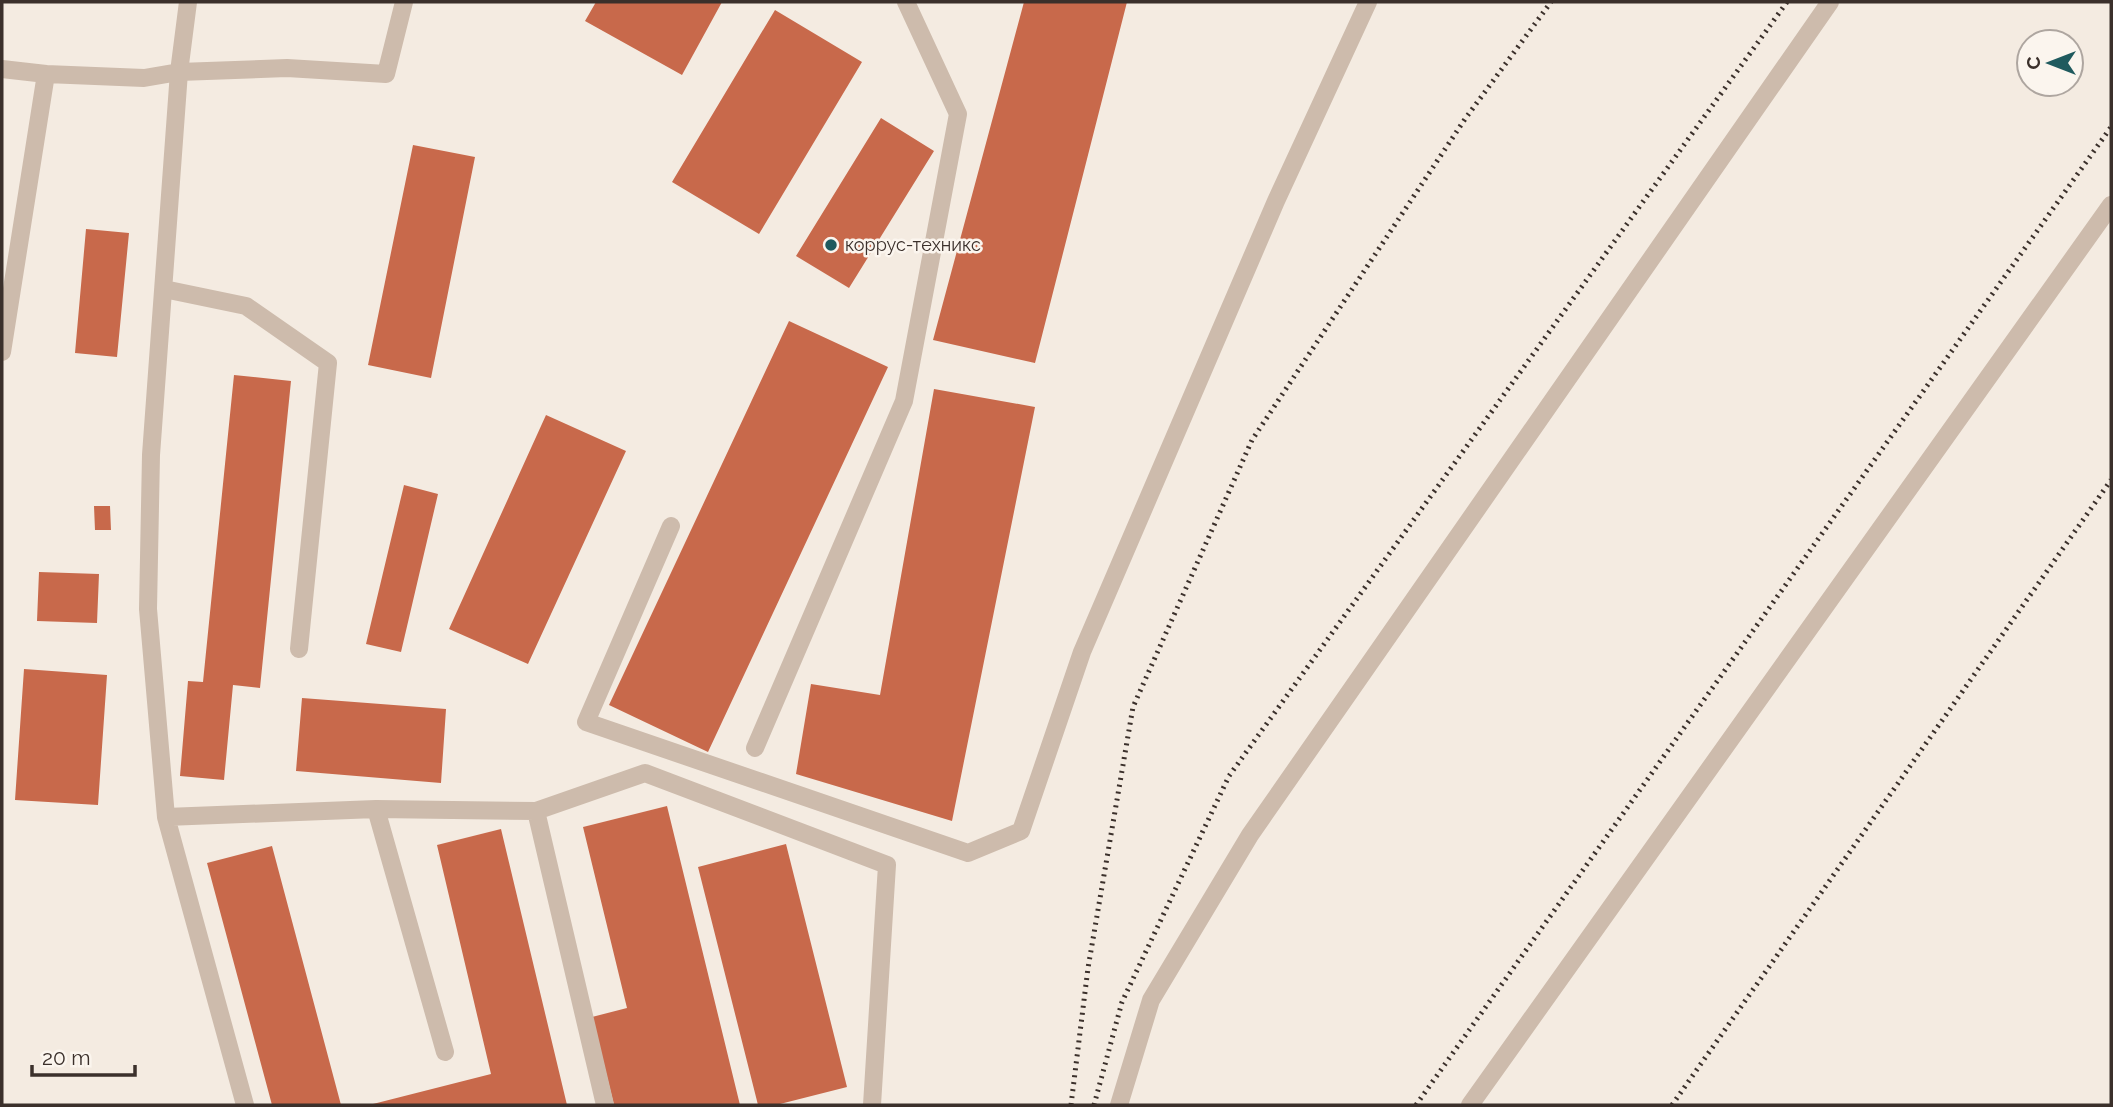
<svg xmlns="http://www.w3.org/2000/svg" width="2113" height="1107" viewBox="0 0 2113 1107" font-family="Raleway,sans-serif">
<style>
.building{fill:#c8694b}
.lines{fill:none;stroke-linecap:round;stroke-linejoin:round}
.service{stroke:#cdbbac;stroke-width:18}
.rail{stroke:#3b302b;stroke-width:5;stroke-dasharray:2 5;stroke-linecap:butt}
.poi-dot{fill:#1f5a5e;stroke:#fbf5ee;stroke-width:2.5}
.labels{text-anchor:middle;stroke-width:5;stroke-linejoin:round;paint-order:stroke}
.poi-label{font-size:18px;fill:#3b302b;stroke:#fbf5ee;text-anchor:start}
</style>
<rect width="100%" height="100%" fill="#f4ebe1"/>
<!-- building -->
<path class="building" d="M596,2h126l-40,73 -97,-54z
M1024,2h103l-92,361 -102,-23z
M775,10l87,52 -103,172 -87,-52z
M881,118l53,33 -85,137 -53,-32z
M413,145l62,12 -44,221 -63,-13z
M86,229l43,4 -12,124 -42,-4z
M789,321l99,46 -180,385 -99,-47z
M234,375l57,6 -31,307 -27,-3 -9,95 -44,-4 8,-95 15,1z
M934,389l101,18 -83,414 -156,-47 15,-90 69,11z
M546,415l80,36 -98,213 -79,-35z
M404,485l34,9 -37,158 -35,-8z
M94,506h16l1,24h-16z
M39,572l60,2 -2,49 -60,-2z
M24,669l83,6 -9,130 -83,-5z
M302,698l144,11 -5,74 -145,-12z
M667,806l73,299h-126l-22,-88 35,-9 -44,-181z
M501,829l66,276h-198l122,-31 -54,-229z
M786,844l61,243 -71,18h-18l-60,-238z
M272,846l69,259h-69l-65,-242z"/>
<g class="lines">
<!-- service -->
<path class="service" d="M188,2l-9,70 -28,383 -3,154 18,208 79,288
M2,69l44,5 -44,278
M46,74l98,4 35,-6 108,-4 99,6 18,-72
M164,289l82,17 82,57 -29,286
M671,526l-85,196 382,131 53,-22 61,-179 194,-451 92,-199
M755,748l149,-347 54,-287 -52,-112
M376,809l69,243
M536,811l69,294
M166,817l210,-8 160,2 109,-38 242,92 -15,240
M1119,1105l32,-105 99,-165 580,-833
M1470,1105l641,-900"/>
<!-- rail -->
<path class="rail" d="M1071,1105l17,-137 45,-261 119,-267 213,-321 86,-117
M1094,1105l28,-103 107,-226 558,-774
M1416,1105l695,-978
M1672,1105l439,-625"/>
</g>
<!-- markers -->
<circle class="poi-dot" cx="831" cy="245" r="7"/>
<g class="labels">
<!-- poi labels -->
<g class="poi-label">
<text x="845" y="251">коррус-техникс</text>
</g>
</g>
<!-- border -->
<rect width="2113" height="1107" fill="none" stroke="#3b302b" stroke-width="7"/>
<!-- north arrow -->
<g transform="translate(2050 63) rotate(270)"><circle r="33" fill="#fbf5ee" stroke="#aea6a0" stroke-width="2"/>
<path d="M0-5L12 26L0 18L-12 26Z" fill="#1f5a5e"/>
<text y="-10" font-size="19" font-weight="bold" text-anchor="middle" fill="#3b302b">С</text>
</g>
<!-- scale -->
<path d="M32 1065v10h103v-10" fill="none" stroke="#3b302b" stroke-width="3.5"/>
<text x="42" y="1065" font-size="21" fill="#3b302b" stroke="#fbf5ee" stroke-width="5" paint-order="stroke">20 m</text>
</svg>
